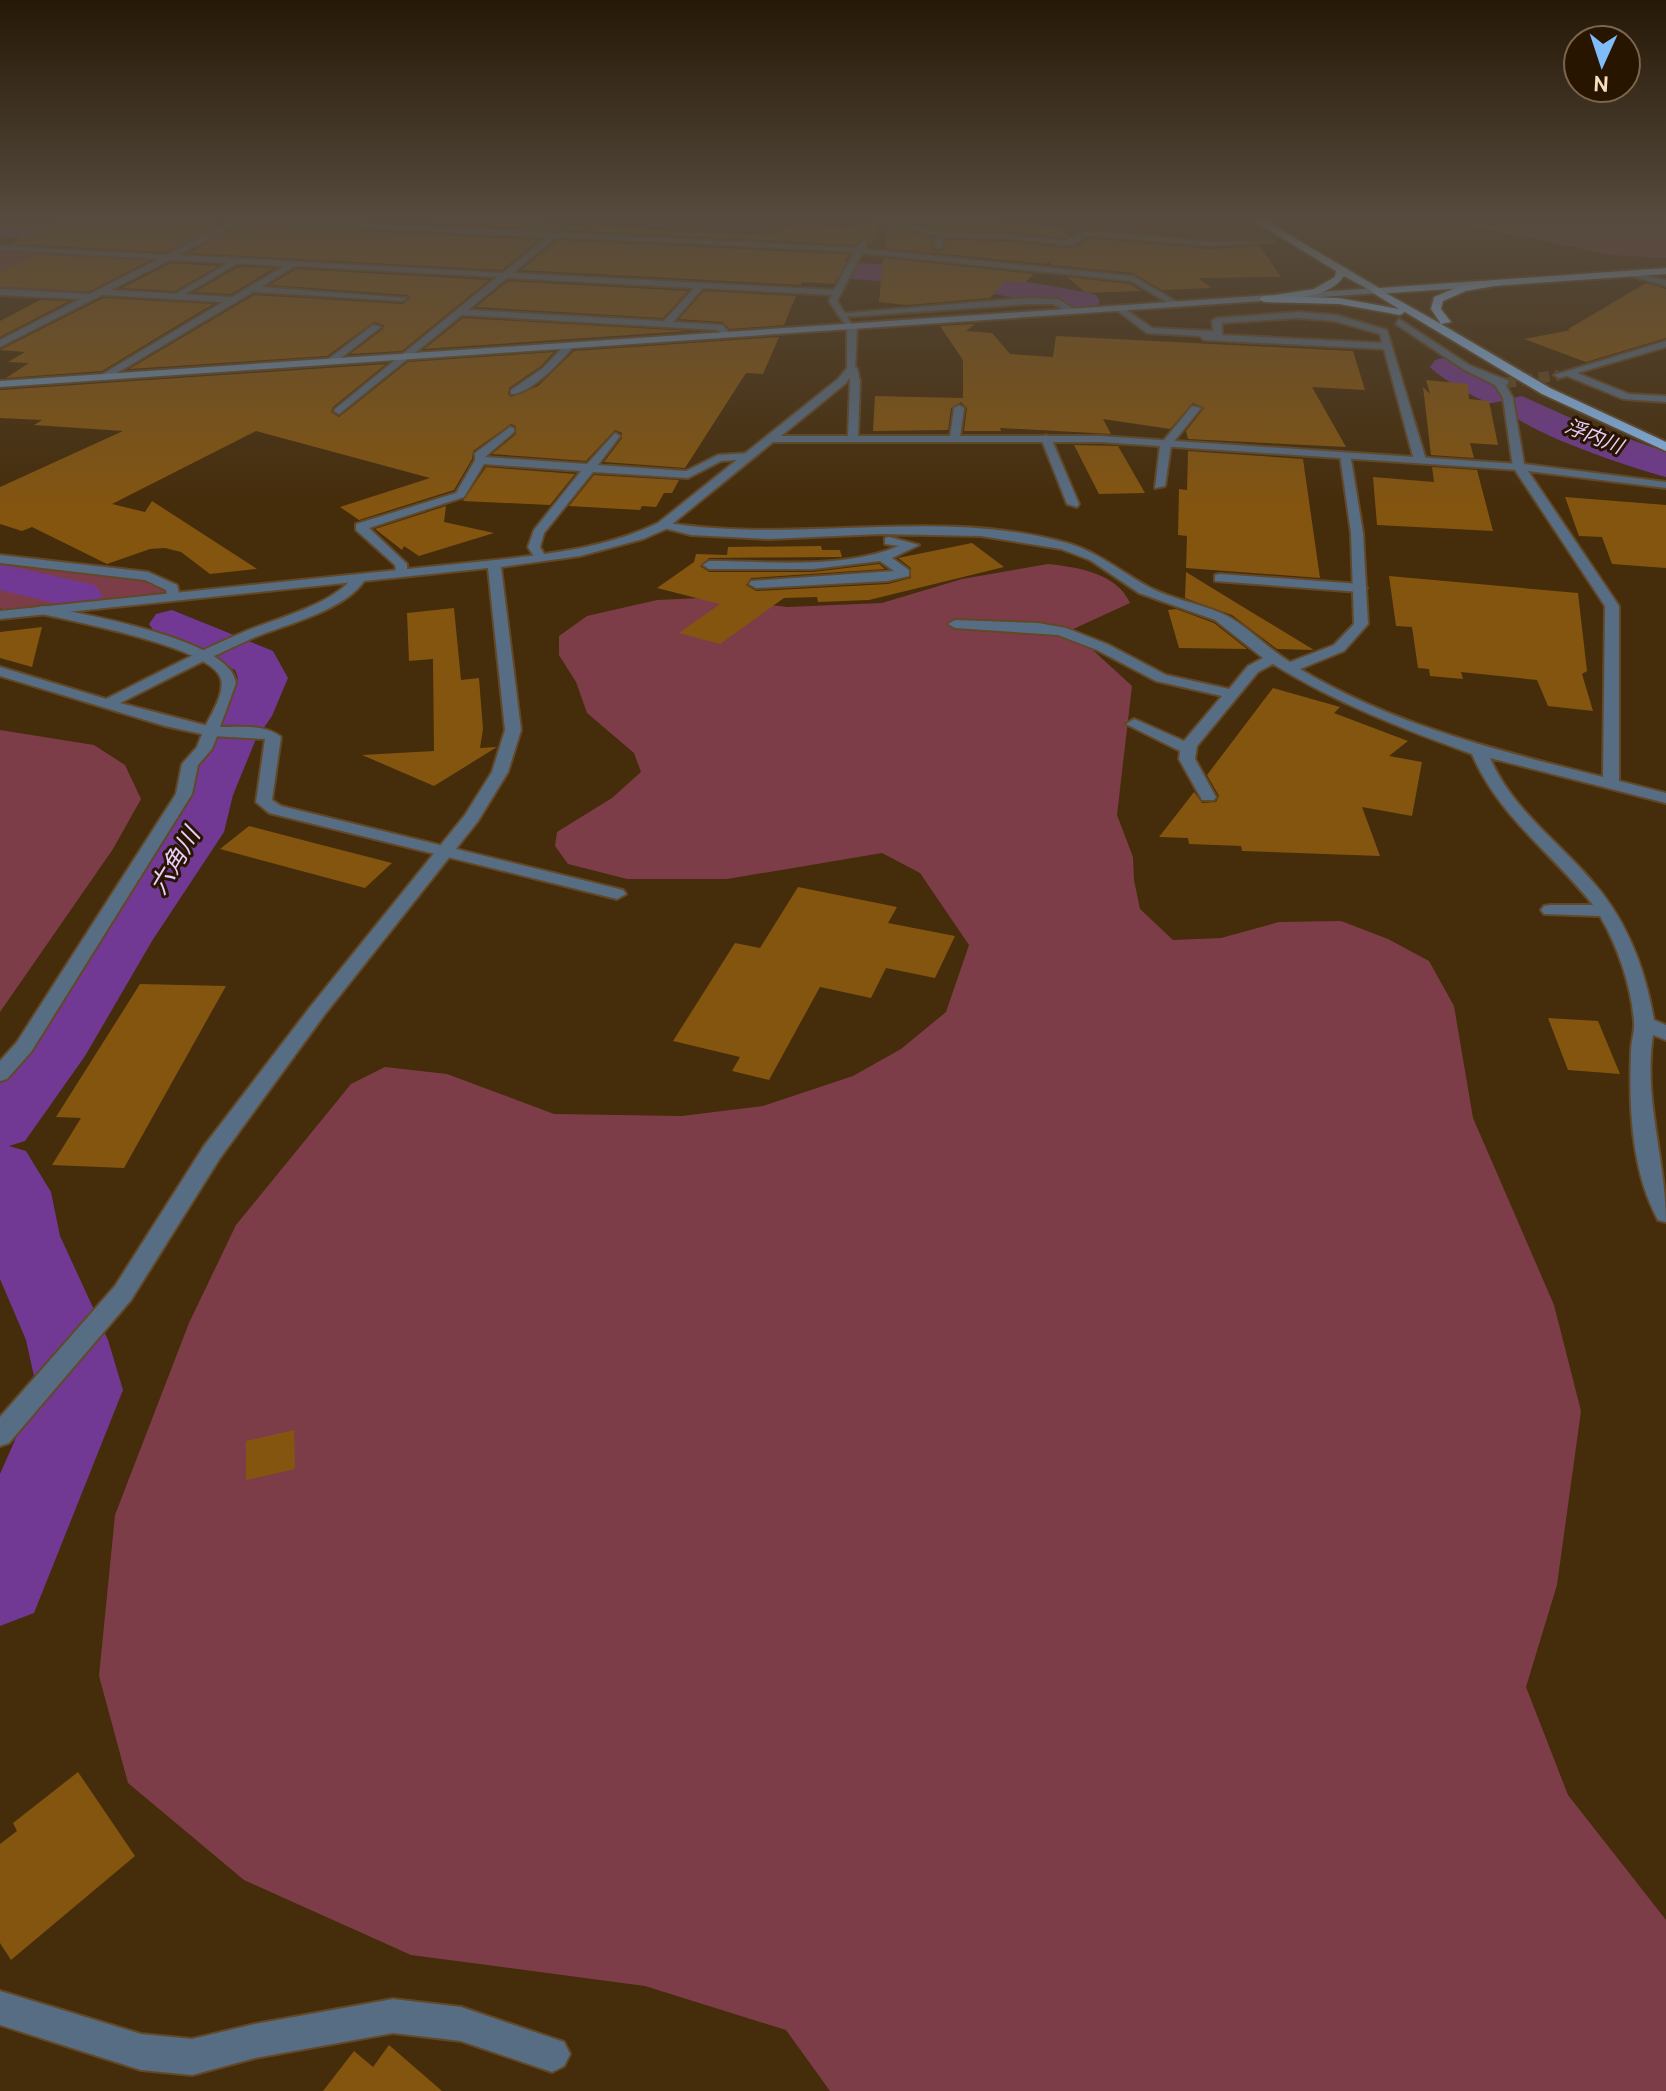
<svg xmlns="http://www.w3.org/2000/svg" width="1666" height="2091" viewBox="0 0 1666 2091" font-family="Cabin,'Noto Sans JP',sans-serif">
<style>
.green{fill:#7d3d48}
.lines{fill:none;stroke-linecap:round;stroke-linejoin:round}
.river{fill:#713994;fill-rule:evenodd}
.building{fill:#84550f}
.minor-tunnel{stroke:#604725;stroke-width:11;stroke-dasharray:11 6;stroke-linecap:butt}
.service-casing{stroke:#624827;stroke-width:4}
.minor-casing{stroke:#624827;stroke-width:4}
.tertiary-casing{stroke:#624827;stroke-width:4}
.secondary-casing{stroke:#624827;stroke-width:4}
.trunk-casing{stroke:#624827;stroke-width:4}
.motorway-casing{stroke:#624827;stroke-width:4}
.service{fill:#576d84;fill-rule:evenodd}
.minor{fill:#576d84;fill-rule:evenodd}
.tertiary{fill:#576d84;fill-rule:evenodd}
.secondary{fill:#6b8eb2;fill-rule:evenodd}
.trunk{fill:#80b2e6;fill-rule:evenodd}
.motorway{fill:#87bdf6;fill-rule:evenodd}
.labels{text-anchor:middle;stroke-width:6;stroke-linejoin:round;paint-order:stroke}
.far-water-label{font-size:20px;font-style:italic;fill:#e8cdfd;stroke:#281500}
.water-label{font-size:24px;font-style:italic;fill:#e8cdfd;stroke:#281500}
</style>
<rect width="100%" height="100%" fill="#452c0a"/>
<!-- green -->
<path class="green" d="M1427,217h239v41l-55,-3z
M0,251l145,8 6,1 -64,33h-11l-76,-4z
M0,559l158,20 15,18 -165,17 -8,-6z
M1048,564c29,3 69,9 82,39l-59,27 61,56 -15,129 16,42 1,23 6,29 33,31 48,-2 58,-16 62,-1 47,18 41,22 25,45 19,112 81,187 27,106 -24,174 -31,102 42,108 98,125v171h-836l-44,-61 -141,-44 -234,-31 -167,-75 -116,-97 -29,-107 16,-161 74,-192 47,-98 115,-141 34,-17 62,7 107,40 128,2 81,-10 90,-30 48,-27 45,-37 23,-67 -49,-72 -38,-20 -155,26h-100l-59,-15 -13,-18 2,-14 55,-34 29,-26 -7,-19 -47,-40 -11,-31 -17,-27v-19l28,-20 70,-16 45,-2 86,9 94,-4 80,-24z
M0,730l94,15 31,20 16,34 -28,50 -113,163z"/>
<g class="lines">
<!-- river -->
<path class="river" d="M0,221l304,17 10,2 4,6 -4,6 -10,2 -304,-17z
M749,256l204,13 132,23 11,3 4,6 -4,6 -11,3 -132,-23 -214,-17 -4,-6 4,-6z
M1447,357l45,19 17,17 -5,7c-1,1 -11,3 -13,3 -9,0 -55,-28 -61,-36l5,-7z
M1522,396l51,23 93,33v25c-33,-9 -144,-45 -162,-70l5,-8z
M0,564l95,21 7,10 -7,10 -16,4 -79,-19z
M172,610l101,41 15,27 -16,38 -16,23 -23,56 -9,37 -72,109 -67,115 -60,85 -16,5 17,5 25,41 9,44 48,104 15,50 -89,223 -34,13v-152l37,-84 -11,-50 -26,-61v-207l37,-48 62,-97 68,-95 10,-37 27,-58 18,-24 16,-35 -3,-8 -79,-36 -7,-10 7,-10z"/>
</g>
<!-- building -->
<path class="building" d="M65,217h69l87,6 -55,29 -155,-8z
M319,217l215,4 12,1 -3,3 229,10 24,-12 55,6 15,-7 14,3 -10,22 1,-6 -8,-4 -7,8z
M908,217l56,4 4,-2 91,9 7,2 -3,4 6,1 -5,3 -59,-7 -64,-1 -38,-10z
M242,225l297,15 -37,30 -313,-17z
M889,227l44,11 -2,10 6,4 6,-2 3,-10 59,1 59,7 12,-1 12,-9 121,11 51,-3 21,31 -82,1 12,10 -49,2 -29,-17 -81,-8 -3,-3 -3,2 -162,-16z
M557,240l287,14 5,1 -15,29 -32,-2 -1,3 -280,-15z
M36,255l111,6 -58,30 -89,-5v-14z
M883,258l151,16 -10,9 -19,-2 -15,17 -83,7 -28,-3z
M171,263l47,3 -43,25 -53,-3z
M238,267l36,1 -43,26 -36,-2z
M296,269l193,11 -87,71 -52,3 33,-25 1,-4 -10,-3 -47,34 -198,13 125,-74 149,9 7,-6 -3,-3 -137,-10z
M1067,277l63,7 11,7 -55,2z
M508,281l180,10 -25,27 -187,-11z
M1646,283l20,6v49l-80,24 -62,-23 47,-9 -3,-1z
M704,291l92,5 -12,29 -54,4 -7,-7 -44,-3z
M103,298l110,6 -111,67 -96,7 23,-15 -21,-1 17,-10 -25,-2z
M40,300l29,1 -69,36v-16z
M463,318l227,13 -266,18z
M975,324l-9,7 26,2 18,21 43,3 3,-21 297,15 12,39 -53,-3 34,60 -158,-8 -2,-8 18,-23 -11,-5 -23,26 -67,-10 8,15 -111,-6 1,3h-37l3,-23 -6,-6 -10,6 -3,22 -75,1 2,-35 88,2v-38l-23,-34z
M779,337l-16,37 -17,-1 -61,95 -81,-6 18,-24v-5l-7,-3 -29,31 -94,-7 24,-20v-8l-5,-2 -38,27 -1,8 -18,31 -95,30 -19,-13 90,-29 -174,-47 -144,73 33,8 7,-11 105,68 -47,5 -29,-22 -16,-4 -15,1 -43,15 -75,-37 -10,4 -22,-7v-37l123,-56 -89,-6 8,-5 -42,-2v-28l386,-26 -53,43 -2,5 8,5 69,-55 146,-10 -13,14 -32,22 -1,6 3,3 27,-11 36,-35z
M1426,380l42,4 1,15 20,2 9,44 -28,-2 4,15 -43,-3 -8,-68 7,7z
M1074,445l44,1 27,47 -46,1z
M1188,451l115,8 17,119 -134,-10 1,-32 -9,-1 1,-46 8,1z
M486,467l89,7 -25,31 -87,-4z
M1432,467l45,3 16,61 -116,-6 -4,-48 61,5z
M594,475l85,5 -7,13h-8l-8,14 -14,-1 -2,4 -71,-4z
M1565,497l101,8v63l-54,-4 -10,-27 -23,-1z
M446,506l-2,16 50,11 -75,23 -15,-10 -2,4 -27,-21z
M972,543l32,24 -135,33 -51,2 -1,-5 -33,1 -64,46 -41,-11 41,-29 -63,-16 37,-26 2,-8 31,1 1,-8 93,-1 1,4h18l2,7 -133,1 -9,8 9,6h104l66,-8 6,5 -134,9 -5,7 10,6 132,-7 23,-6v-10l-13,-10z
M1186,572l62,38 66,40 -37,-1 -45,-34 -47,-17z
M1389,576l189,17 9,78 -5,3 11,37 -45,-5 -11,-26 -76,-8 2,7 -33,-3 -1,-7 -11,-1 -6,-41 -16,-1z
M454,608l7,72 18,-2 4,51 -3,19 17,-1 -63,39 -72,-31 72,-4 -1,-92 -24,2 -2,-48z
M1176,609l38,14 33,26 -68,-1 -11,-38z
M42,627l-10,40 -32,-9v-26z
M1273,688l67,19 -6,6 74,28 -19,15 33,6 -10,54 -50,-9 18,49 -138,-5 -1,-5 -52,-2 -1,-6 -29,-1 35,-45 8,11 14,-1 3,-6 -12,-21z
M249,826l65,17 78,20 -27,25 -145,-39z
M798,887l99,20 -9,16 67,13 -20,42 -49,-10 -15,30 -51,-11 -51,93 -37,-9 8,-14 -67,-16 62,-98 25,5z
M140,984l86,2 -102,182 -72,-3 29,-47 -25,-1z
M1548,1018l50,3 22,53 -52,-4z
M294,1430l1,39 -49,11v-39z
M78,1772l57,84 -124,104 -11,-17v-99l17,-13 -4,-8z
M389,2045l53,46h-119l31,-40 19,16z"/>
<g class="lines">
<!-- minor-tunnel -->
<path class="minor-tunnel" d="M1505,383l54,-8"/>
<!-- service casing -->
<g class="service-casing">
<path id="service" d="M235,259l7,2 -65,38 -7,-2z
M1027,298l31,1 21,13 -8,2 -18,-10h-26l-185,13 -5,-3z
M1121,306l31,22 61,3 -1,-10 5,-3 81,-6 38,3 51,15 39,130 -6,3 -6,-3 -30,-111 -180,-9 -4,-4 -53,-3 -29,-22zM1298,318l37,3 45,13 2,9 -160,-8v-12z
M1220,574l140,10 7,4 -7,4 -145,-11v-6z
M43,606c38,8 189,33 193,77l-16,44c20,0 45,-3 61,10l-9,63 9,6 342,84 3,4 -9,5 -348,-86 -13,-11 9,-63 -54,-3 -8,-5c6,-14 22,-36 18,-52 -8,-32 -151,-58 -183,-66v-6z
M0,1991l141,43 51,5 63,-15 138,-25 68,8 103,35 6,12 -6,12 -12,6 -91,-31 -68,-8 -138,25 -63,17 -51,-5 -141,-45z"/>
</g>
<!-- minor casing -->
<g class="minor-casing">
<path id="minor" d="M186,217h59l612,31 7,-8 4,2 -3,7 268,27 49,29 -7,2 -44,-26 -269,-28 -25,48 18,29h-6l-20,-29 3,-6 -129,-7 -30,34 50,3 9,12h-6l-9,-7 -255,-15 -123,99 -5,-3 1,-2 162,-132 -202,-11 -34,21 146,11 -4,3 -150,-9 -148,88 -5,-3 1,-2 122,-73 -121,-7 -102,52v-7l80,-41 -80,-4v-6l90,5 68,-35 -158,-9v-4l167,9 64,-34zM241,222l306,15 -44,36 -325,-18zM556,237l288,14 10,2 -20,37 -321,-17zM170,260l114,6 -52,31 -121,-7zM507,278l187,10 -30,33 -196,-11z
M860,217h18l63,16 64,1 59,7 21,-10 124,11h65l-65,4 -122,-11 -13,10h-10l-59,-7 -61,-1 -2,10 -4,2 -4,-2 2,-11z
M1399,319l70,46 40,16 -3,5 7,12 11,66 142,18v6l-138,-17 91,135v175l47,12v10l-176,-45c22,51 67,82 102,123 35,39 53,87 62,139l12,5v15l-13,-5c-10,63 13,125 13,187l-8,-2c-27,-50 -29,-113 -27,-168 0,-11 4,-20 3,-31 -3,-36 -16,-74 -34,-105l-56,-2 -3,-4 3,-4 6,-1h43c-40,-51 -95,-89 -121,-151 -69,-25 -136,-51 -199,-90l-15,8 -61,74 -2,13 21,38 -2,3h-12l-23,-41 1,-8 -54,-27 8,-5 5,2 45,20 38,-45 -66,-15 -59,-31 -39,-15 -103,-7 -7,-4 7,-4 83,3 28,5 41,16 59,31 63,14 19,-23 15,-8 -48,-38 -76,-27 -49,-33 -29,-11 -80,-13 -100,-2 -112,5 -78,-4 -35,-9 6,-4c134,23 273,-16 405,21 31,9 53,28 80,43 23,13 51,17 74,27 25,11 46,35 69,49l44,-17 20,-21 -3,-91 -11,-78 10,-2 13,80 5,91 -24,27 -44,18c93,56 199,82 303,108l2,-171 -92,-139 -10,-69 -8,-13 -32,-16 -67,-45z
M373,325l8,2 -48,37h-6v-4z
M1666,341v6l-89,26 52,21 37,2v6l-43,-3 -56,-23 -8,2 -5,-3z
M566,344l8,2c-13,15 -44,49 -63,48v-4l32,-22z
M852,365l5,3 3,13 -2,56 -5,3 -5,-3 2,-56 -3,-13z
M959,405l5,3 -4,29 -5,3 -5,-3 4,-29z
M1192,406l9,2 -30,37 -6,41 -10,2 5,-43z
M510,427l4,1v4l-29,25 102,7 28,-31 5,3 -22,29 88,6 32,-16 32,-2 6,3 -6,3 -29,2 -33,17 -95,-6 -49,61 -4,14 6,10 -6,4 -4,-1 -8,-13 6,-17 47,-59 -97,-7 -20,33 -95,31 38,36v12h-10l-2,-11 -39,-35v-6l100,-31 19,-33v-7z
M1046,435l5,3 28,66 -2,3 -10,-3 -26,-66z
M889,537l30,8 -27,13 17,12v6l-22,5 -131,7 -7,-4 2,-3 143,-10 -14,-10 -67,8h-104l-6,-4 6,-4c62,0 131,9 190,-15l-14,-2v-6z
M0,555l148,17 29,13 3,12 -12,3 -2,-10 -21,-10 -145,-17z
M354,575l12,3c-18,32 -80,46 -113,60 -45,20 -89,43 -133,65l96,25 3,3 -7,18 -14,16 -6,29 -161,258 -24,27 -7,2v-20l17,-19 159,-248 6,-30 15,-17 5,-13 -37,-8 -165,-50v-9l106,32c46,-23 92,-48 140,-68 31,-13 90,-27 108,-56z"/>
</g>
<!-- tertiary casing -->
<g class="tertiary-casing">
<path id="tertiary" d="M1631,272l35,8v6l-35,-10z
M852,325l5,3 -2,42 -9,13 -65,53h319l419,28 6,3 -6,3 -419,-28h-327l-107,87 -23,10 -63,17 -79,11 20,163 -13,42 -30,49 -153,193 -105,144 -89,142 -122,143 -9,3v-29l115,-131 89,-140 107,-140 154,-191 27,-43 13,-42 -17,-162 -488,51v-8l514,-53c50,-6 98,-13 144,-35l180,-144 9,-11v-40z"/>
</g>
<!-- secondary casing -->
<g class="secondary-casing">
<path id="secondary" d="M1377,288l3,5 -1380,94v-6z"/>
</g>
<!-- trunk casing -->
<g class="trunk-casing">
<path id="trunk" d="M1248,217h11l120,71 287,-20v6l-289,20 -33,-18c-15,23 -55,22 -80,26l-3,-5 53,-8 21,-12 1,-6z"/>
</g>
<!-- motorway casing -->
<g class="motorway-casing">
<path id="motorway" d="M1496,280l5,3 -1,2 -34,6 -23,10 -2,8 10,13 -10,2 109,64 116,54v9l-124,-57 -137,-82 -5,3 -61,-11 -75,-2 -5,-3 5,-3 75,2 60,11 -26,-16 -1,-2 5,-3 64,36 -10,-15 3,-12 26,-11z"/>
</g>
<!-- service -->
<use href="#service" class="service"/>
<!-- minor -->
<use href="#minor" class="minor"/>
<!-- tertiary -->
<use href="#tertiary" class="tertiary"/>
<!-- secondary -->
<use href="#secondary" class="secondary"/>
<!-- trunk -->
<use href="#trunk" class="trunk"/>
<!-- motorway -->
<use href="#motorway" class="motorway"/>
</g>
<!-- sky -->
<linearGradient id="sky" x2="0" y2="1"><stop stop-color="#261806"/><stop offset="0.43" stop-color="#564b3e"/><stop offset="1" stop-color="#564b3e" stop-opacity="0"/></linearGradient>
<rect width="1666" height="510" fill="url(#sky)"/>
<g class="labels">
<!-- far-water labels -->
<g class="far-water-label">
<text transform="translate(1594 436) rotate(22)" y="7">浮内川</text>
</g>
<!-- water labels -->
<g class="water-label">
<text transform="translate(175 861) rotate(-59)" y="8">六角川</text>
</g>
</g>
<!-- north arrow -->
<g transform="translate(1602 64) rotate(183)"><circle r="38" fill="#281500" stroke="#7b654c" stroke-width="2"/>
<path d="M0-6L14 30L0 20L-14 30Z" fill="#81bcfa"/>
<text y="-12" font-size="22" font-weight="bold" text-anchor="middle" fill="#f8debf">N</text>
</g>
</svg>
